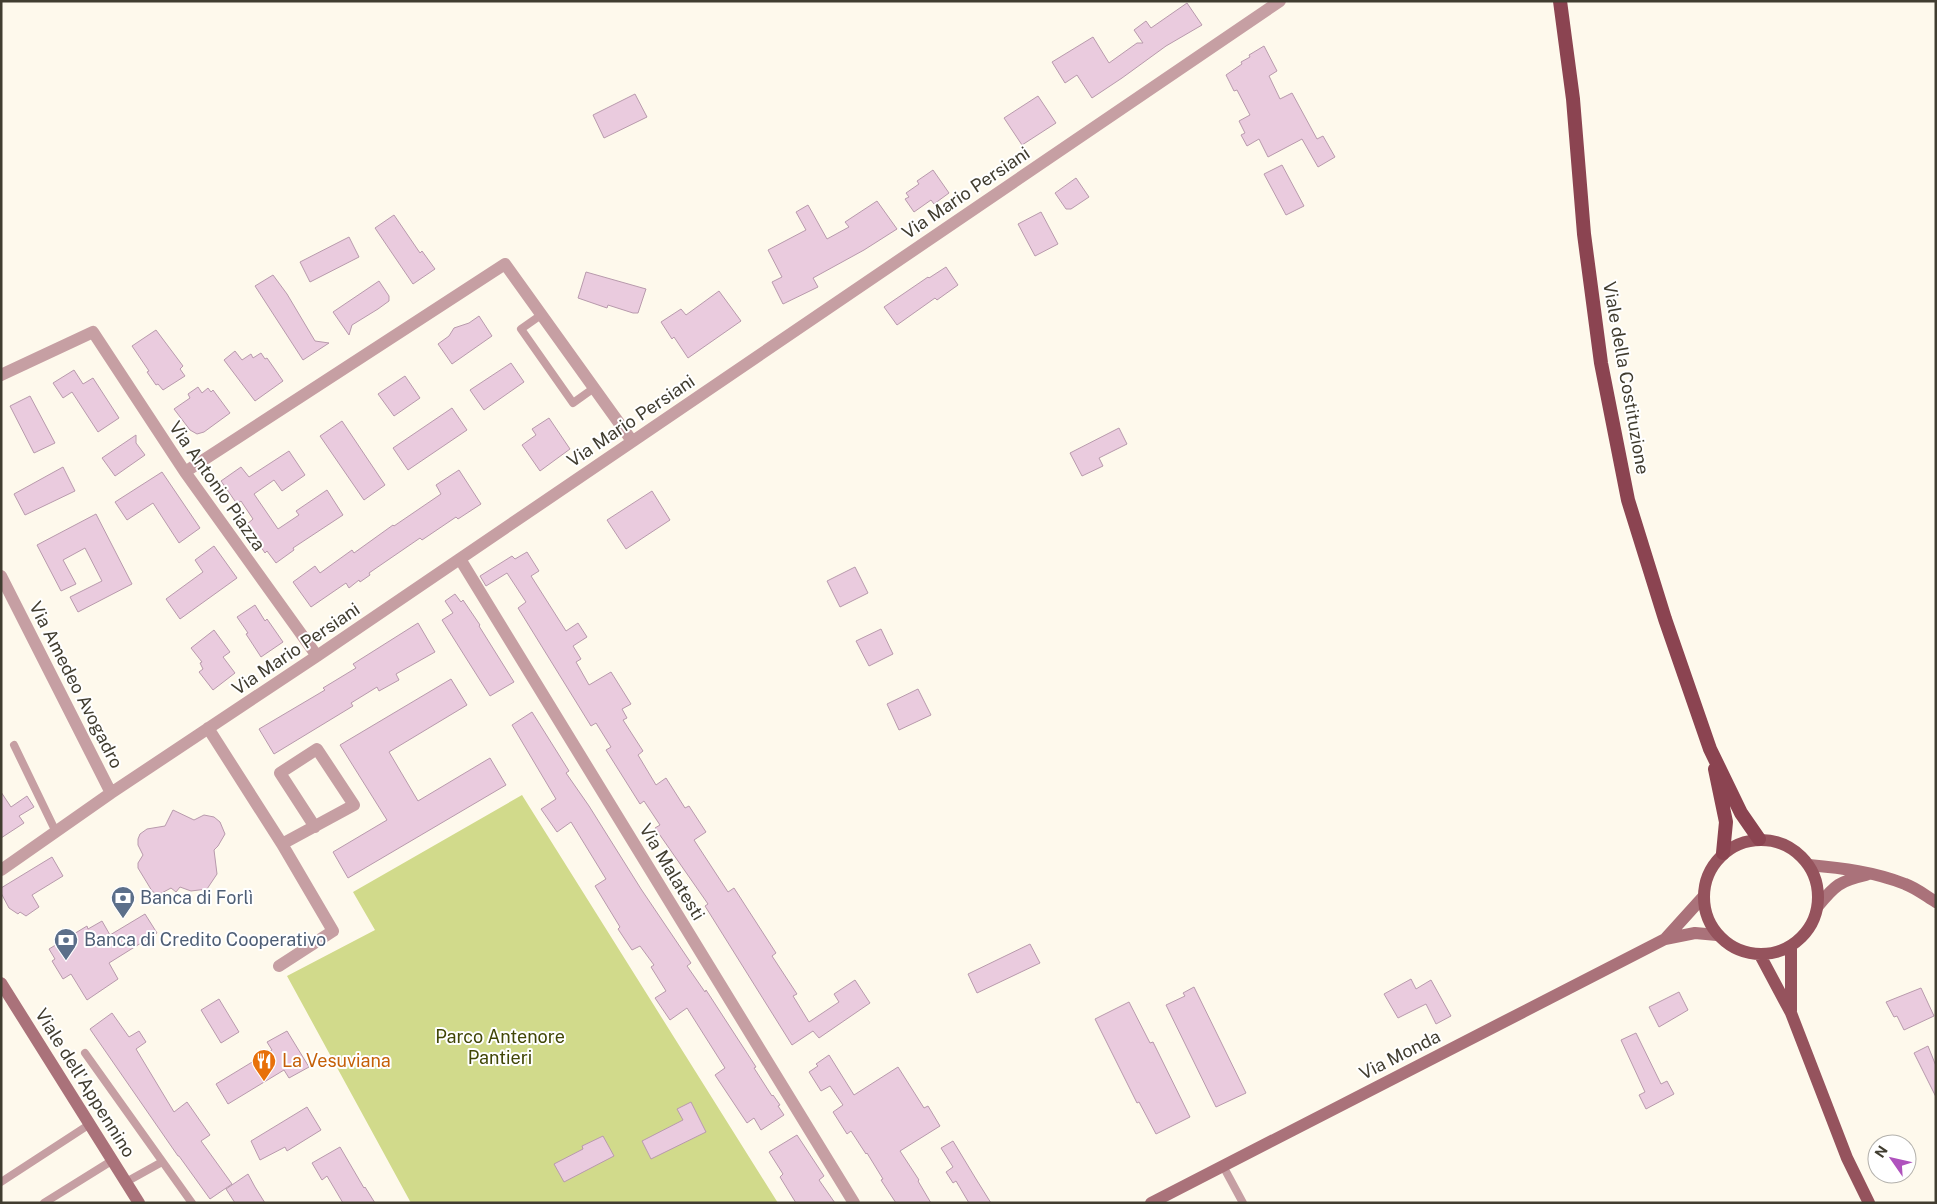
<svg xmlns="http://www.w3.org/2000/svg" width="1937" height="1204" viewBox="0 0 1937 1204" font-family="'Public Sans',sans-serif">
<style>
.green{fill:#d1da8b}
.building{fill:#eacbde;stroke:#b89aac}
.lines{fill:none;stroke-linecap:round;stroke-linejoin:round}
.service{stroke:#c69fa3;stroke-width:8}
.minor{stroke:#c69fa3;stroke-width:12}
.secondary{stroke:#aa727a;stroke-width:12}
.primary{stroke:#95535d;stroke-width:12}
.trunk{stroke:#8b4451;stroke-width:14}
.labels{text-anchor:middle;stroke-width:4;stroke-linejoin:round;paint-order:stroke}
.street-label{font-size:18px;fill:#413d30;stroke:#fff}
.service-label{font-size:18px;fill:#4e5e75;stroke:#fff;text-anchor:start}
.park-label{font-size:18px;fill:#414606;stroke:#fff}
.food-label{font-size:18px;fill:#c56008;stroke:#fff;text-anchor:start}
</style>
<rect width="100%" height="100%" fill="#fef9ec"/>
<!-- green -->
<path class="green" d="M522,795l256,408h-367l-124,-227 88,-46 -22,-38z"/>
<!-- building -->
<path class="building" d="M1187,3l15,22 -36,21 -44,32 -30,20 -15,-23 -12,8 -13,-21 41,-25 16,26 28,-20h6l-9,-13 12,-9 5,7z
M1264,46l13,25 -8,5 11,23 12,-6 25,46 6,-3 12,21 -17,10 -16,-28 -34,18 -9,-18 -12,7 -6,-11 4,-2 -6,-12 11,-6 -13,-25 -3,1 -8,-16 16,-11 -1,-2 9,-5 -1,-2z
M635,94l12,23 -43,21 -11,-23z
M1038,96l18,27 -34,22 -18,-27z
M1282,165l22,41 -18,9 -22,-41z
M933,170l16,23 -15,11 -3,-4 -17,12 -9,-13 4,-2 -3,-4 13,-9 -2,-3z
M1076,178l13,19 -18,12h-5l-11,-16z
M877,201l20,28 -33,21 -51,28 5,9 -35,17 -11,-22 10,-5 -14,-27 38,-20 -10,-18 12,-7 19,34 22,-12 -4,-5z
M1041,212l17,32 -23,12 -17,-32z
M394,215l26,38 2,-2 13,18 -22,15 -38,-56z
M349,237l10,20 -49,25 -10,-20z
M946,267l12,18 -21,15 -2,-2 -38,27 -13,-18 44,-30 1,1z
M586,272l60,17 -8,24h-5l-25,-8 -1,3 -29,-10z
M273,275l14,19 28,47 14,2 -26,17 -48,-74z
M379,281l10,15v5l-11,8 -26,16 -3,10 -16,-23z
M719,291l22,30 -53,37 -14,-21 -2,2 -11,-17 20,-13 5,6z
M479,316l13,20 -40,28 -14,-20 11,-8 5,-8 15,-5z
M156,330l27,36 -3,3 5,7 -22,14 -5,-6 -2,1 -9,-13 2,-1 -17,-25z
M235,351l7,9 9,-6 2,4 8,-5 4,6 2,-1 16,23 -28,20 -31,-41z
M511,363l13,19 -40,28 -14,-20z
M74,370l9,14 10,-6 26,40 -21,14 -26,-40 -9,6 -10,-15z
M405,376l15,22 -26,18 -16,-22z
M198,387l4,6 6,-5 3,4 2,-2 17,23 -26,19 -7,2 -7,-4 -16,-21 16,-11 -2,-4z
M30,396l25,47 -21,10 -24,-47z
M452,408l15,22 -59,40 -15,-22z
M549,418l21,31 -30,22 -18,-26 14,-10 -4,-6z
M342,421l43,64 -21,15 -44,-64z
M1119,428l8,16 -28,14 4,8 -21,10 -12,-23z
M136,435v8l9,12 -30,21 -13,-18z
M289,451l16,24 -23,16 -8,-11 -20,14 24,35 21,-14 -3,-4 31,-21 16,25 -50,33 1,2 -18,13 -9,-12 -2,2 -19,-28 7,-6 -12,-18 -4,3 -16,-23 20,-14 8,10z
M63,467l12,24 -50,24 -11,-21z
M459,470l22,34 -23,15 -2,-2 -34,23 -2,-2 -51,35 1,2 -10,7 -1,-2 -10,8 -3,-5 -35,24 -18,-25 22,-16 5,7 32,-23 2,3 39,-28 1,1 47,-32 -5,-9z
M162,472l38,56 -21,15 -26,-40 -26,17 -12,-18z
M652,491l18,29 -44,29 -19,-29z
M96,514l36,70 -54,28 -8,-15 32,-16 -17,-33 -22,12 13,24 -15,7 -24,-46z
M214,546l23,32 -57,41 -14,-20 37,-27 -8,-12z
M527,552l12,19 -8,5 35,55 12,-8 9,14 -14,9 8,13 -5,3 13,23 22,-13 20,32 -9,5 5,9 -4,2 20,31 -5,4 18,30 10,-7 19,30 4,-2 17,26 -12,8 34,52 6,-4 42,65 -4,3 25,38 -4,2 16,26 30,-20 -5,-8 21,-14 15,23 -51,35 -6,-7 -21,14 -87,-139 3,-2 -53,-76 5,-3 -16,-24 -4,3 -34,-54 5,-3 -15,-24 -5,3 -73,-118 8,-6 -19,-29 -21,13 -6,-10 32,-20 3,3z
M855,567l13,26 -28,14 -13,-26z
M455,594l6,8 2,-2 17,25 -1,1 35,56 -24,14 -48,-76 11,-7 -8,-12z
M255,605l10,16 2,-2 16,23 -22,15 -15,-23 2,-1 -11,-16z
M418,623l17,29 -39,22 3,6 -20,11 -2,-4 -26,16 2,3 -79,48 -15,-25 66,-39 -2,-2 33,-20 -3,-4z
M881,629l12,25 -24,12 -13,-25z
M214,630l16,22 -7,5 12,16 -22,17 -14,-18 4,-3 -3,-6 2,-1 -11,-14z
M451,679l16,26 -78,47 29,49 72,-43 16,27 -158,93 -15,-26 54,-32 -47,-75z
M918,689l13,26 -32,15 -12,-26z
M532,712l37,59 -3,2 23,33 52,83 50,74 -4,3 18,26 1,-2 50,77 -2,1 18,28 1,-1 7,10 -2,1 6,9 -23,15 -7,-12 -7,5 -32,-48 10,-7 -38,-60 -17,12 -15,-22 11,-7 -15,-24 3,-2 -14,-19 -8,4 -14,-21 2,-2 -25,-41 11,-7 -35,-57 -14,10 -16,-23 15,-10 -44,-74z
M1,792l10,15 16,-11 7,11 -15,9 5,7 -23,15z
M173,810l21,10 10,-5 10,2 6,5 5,12 -7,12 -4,4 3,24 -10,15 -16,2 -11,-4 -4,5 -5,-4 -13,7 -6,-4 -14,-23v-5l5,-8 -5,-10v-6l2,-5 7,-5 18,-3z
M52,857l11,19 -31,19 7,12 -13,9 -6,-4 -2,2 -9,-6 -8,-15v-5z
M145,914l12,19 -48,30 9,16 -31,21 -16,-26 -8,5 -11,-18 3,-2 -6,-10 38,-23 1,3 14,-8 8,14z
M1030,944l10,19 -63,30 -9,-19z
M1411,979l5,10 15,-9 20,36 -15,8 -10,-20 -28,14 -14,-24z
M1194,987l52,106 -30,14 -50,-102 19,-9 -2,-3z
M1921,988l13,28 -30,14 -7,-14 -3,1 -8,-15z
M1679,992l9,18 -29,17 -10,-20z
M219,999l20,33 -18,11 -20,-33z
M1129,1002l21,41 3,-1 37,75 -34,17 -17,-32 -2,1 -42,-84z
M112,1013l17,24 10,-6 7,11 -10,7 38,63 13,-10 23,33 -9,6 31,43 -22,15 -31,-43h-1l-88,-127z
M287,1031l22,36 -20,11 -5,-8 -56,34 -12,-20 56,-34 -5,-8z
M1636,1033l25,51 6,-3 7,13 -28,15 -7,-14 6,-3 -24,-52z
M1928,1046l8,20v31l-22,-44z
M829,1055l25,40 44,-28 26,41 4,-2 12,20 -40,25 19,29 -1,1 13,22h-35l-15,-23 2,-1 -16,-26 -1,1 -15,-23 -4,3 -14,-22 10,-7 -13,-19 -9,5 -12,-19 9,-6 -2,-2z
M691,1102l15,30 -55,27 -9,-18 41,-21 -6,-11z
M307,1107l14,23 -34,21 -2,-4 -25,13 -9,-19z
M797,1135l27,41 -5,4 16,23h-39l-16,-26 3,-3 -14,-22z
M603,1136l11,20 -50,26 -10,-18 29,-15 -1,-3z
M953,1141l23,38 15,24h-22l-13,-22 -3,2 -7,-11 7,-5 -12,-19z
M340,1147l24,41 1,-1 10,16h-32l-16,-27 -5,4 -10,-17z
M248,1174l7,13 10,16h-30l-9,-14z"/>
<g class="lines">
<!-- service -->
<path class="service" d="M541,315l-20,14 52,74 21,-15
M14,745l42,87
M85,1053l107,150
M1223,1166l20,37
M1,1182l89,-58
M126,1182l36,-20
M44,1203l69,-43"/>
<!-- minor -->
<path class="minor" d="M1,375l92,-43 92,140 132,184
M185,472l320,-208 127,177
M460,559l394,644
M1,576l110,217
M208,728l74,116 51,87 -54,35
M282,844l72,-39 -37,-56 -37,24 35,54
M1,870l110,-77 206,-137 963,-655"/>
<!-- secondary -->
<path class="secondary" d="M1809,865c33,3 66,7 96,19 11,4 21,12 31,18
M1818,906c17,-21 22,-25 48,-31
M1665,939l38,-42
M1,983l138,220
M1151,1203l514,-264 30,-6 22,2"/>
<!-- primary -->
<path class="primary" d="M1704 897a57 57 0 1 1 114 0a57 57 0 1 1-114 0Z
M1791,946v65
M1760,955l31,58 56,145 22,45"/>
<!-- trunk -->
<path class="trunk" d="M1560,1l13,98 11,135 17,129 27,137 37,119 45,130 31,64 18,26
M1715,769l11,53 -3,31"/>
</g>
<!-- icons -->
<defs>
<g id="bank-pin" transform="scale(1.25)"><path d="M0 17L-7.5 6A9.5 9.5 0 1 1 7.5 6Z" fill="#5c6f8a" stroke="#fff"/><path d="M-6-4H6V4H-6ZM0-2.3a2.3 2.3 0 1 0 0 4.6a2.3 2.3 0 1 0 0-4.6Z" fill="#fff"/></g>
<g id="restaurant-pin" transform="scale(1.25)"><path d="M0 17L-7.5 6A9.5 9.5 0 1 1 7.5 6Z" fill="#e8710a" stroke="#fff"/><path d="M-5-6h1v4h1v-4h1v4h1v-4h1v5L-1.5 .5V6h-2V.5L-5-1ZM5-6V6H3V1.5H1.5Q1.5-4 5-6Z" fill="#fff"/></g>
</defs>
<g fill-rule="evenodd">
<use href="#bank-pin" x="123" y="898"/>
<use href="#bank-pin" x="66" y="940"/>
<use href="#restaurant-pin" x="264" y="1061"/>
</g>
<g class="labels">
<!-- street labels -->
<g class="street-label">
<text transform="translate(966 193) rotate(-34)" y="6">Via Mario Persiani</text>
<text transform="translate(1626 378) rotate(80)" y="6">Viale della Costituzione</text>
<text transform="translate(631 421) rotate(-34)" y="6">Via Mario Persiani</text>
<text transform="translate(217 486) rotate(55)" y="6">Via Antonio Piazza</text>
<text transform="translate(296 649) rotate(-34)" y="6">Via Mario Persiani</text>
<text transform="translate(76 685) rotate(63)" y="6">Via Amedeo Avogadro</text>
<text transform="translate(672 872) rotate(59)" y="6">Via Malatesti</text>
<text transform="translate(1400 1055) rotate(-27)" y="6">Via Monda</text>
<text transform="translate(85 1083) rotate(58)" y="6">Viale dell'Appennino</text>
</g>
<!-- service labels -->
<g class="service-label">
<text x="140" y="904">Banca di Forlì</text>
<text x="84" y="946">Banca di Credito Cooperativo</text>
</g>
<!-- park labels -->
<g class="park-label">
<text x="500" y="1043">Parco Antenore<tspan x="500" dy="21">Pantieri</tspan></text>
</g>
<!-- food labels -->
<g class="food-label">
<text x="282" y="1067">La Vesuviana</text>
</g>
</g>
<!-- border -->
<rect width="1937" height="1204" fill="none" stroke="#413d30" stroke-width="5"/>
<!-- north arrow -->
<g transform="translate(1892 1159) rotate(304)"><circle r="24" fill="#ffffff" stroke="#b3b1ac"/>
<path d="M0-4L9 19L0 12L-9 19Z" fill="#af52bd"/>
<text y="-8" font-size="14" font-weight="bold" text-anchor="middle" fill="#413d30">N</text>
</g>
</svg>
